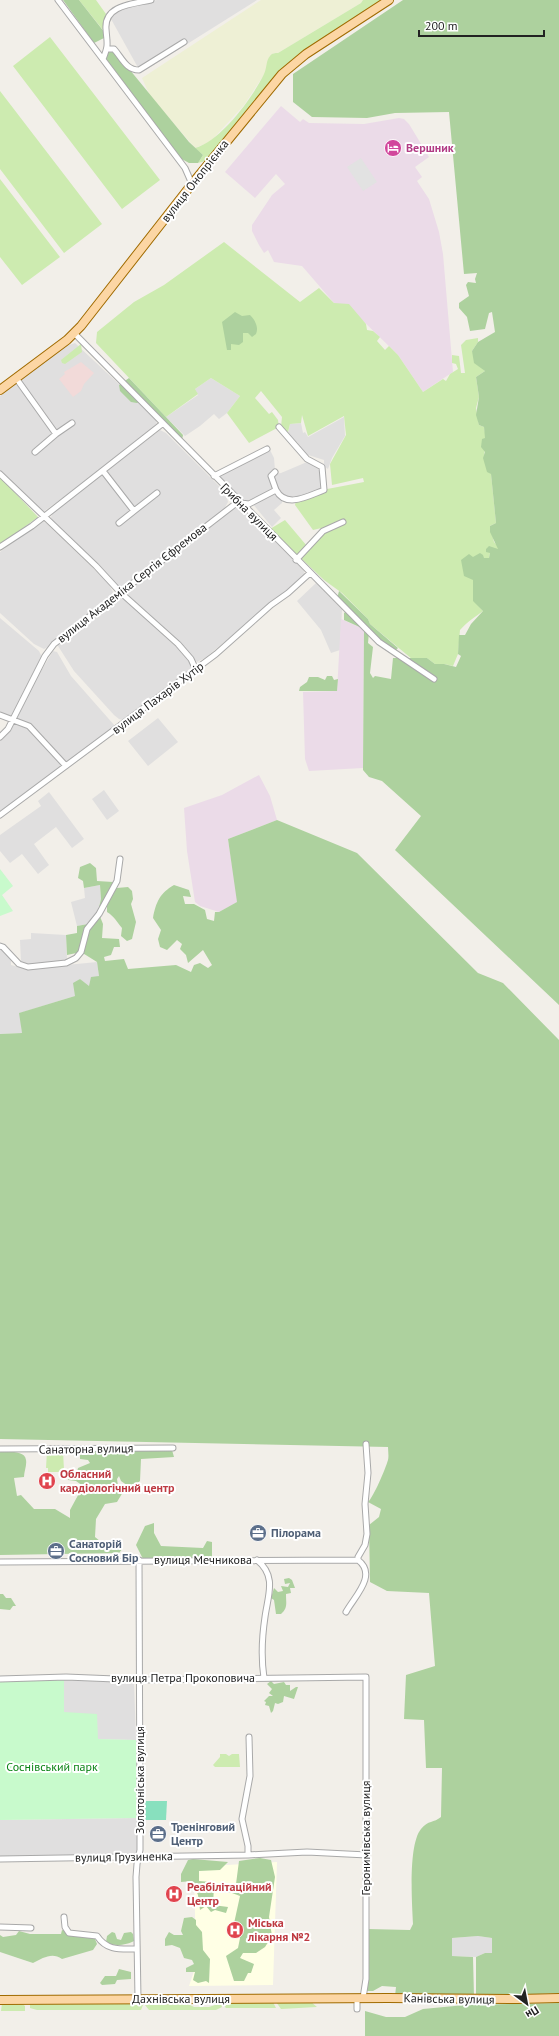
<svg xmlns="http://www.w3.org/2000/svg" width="559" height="2036" viewBox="0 0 559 2036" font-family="'PT Sans',sans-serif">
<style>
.residential{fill:#e0dfdf}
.commercial{fill:#f2dad9}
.industrial{fill:#ebdbe8}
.education{fill:#ffffe5}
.farmland{fill:#eef0d5}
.grass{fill:#cdebb0}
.forest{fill:#add19e}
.park{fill:#c8facc}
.pitch{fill:#88e0be}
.parking{fill:#e2e2e2}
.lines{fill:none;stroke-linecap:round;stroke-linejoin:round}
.street-casing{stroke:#a9a9a9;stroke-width:7}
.primary-casing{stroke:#a06b00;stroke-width:10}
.street{stroke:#fff;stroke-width:5}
.primary{stroke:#fcd6a4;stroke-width:8}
.labels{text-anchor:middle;stroke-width:4;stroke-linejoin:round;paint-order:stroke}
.hotel-label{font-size:12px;font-weight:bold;fill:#b23c85;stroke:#fff;text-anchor:start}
.street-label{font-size:12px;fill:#222;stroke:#fff}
.health-label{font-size:12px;font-weight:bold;fill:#be3a42;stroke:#fff;text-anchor:start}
.service-label{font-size:12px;font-weight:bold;fill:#4e5e75;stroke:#fff;text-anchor:start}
.park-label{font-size:12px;fill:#0c8416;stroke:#fff}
</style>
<rect width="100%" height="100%" fill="#f2efe9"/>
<!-- residential -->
<path class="residential" d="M157,0h100l-116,73 -30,-54v-5l10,-6z
M75,343l63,59 18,18 1,5 -53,43 -61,44 -16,-13 -27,-28v-75l66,-50z
M211,378l29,18 -13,17 -8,6 -5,-5 -14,12 -15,10 -19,-19 32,-22 -3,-6z
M344,417l1,19 -13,22 -4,11 -4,-3v-6l-19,-6 -8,-12h-4l-5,-9 2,-9 11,-1 2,10 2,-1 3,5z
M160,430l6,3 54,54 6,7 2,8 -5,9 -97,75 -7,2 -67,-67 -1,-4 3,-6z
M270,450l4,8 1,12 -7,4 5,14 -23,13 -6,1 -26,-24 1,-3z
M307,462l14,6 2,21 -37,11 -12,-15 -1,-11 8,-1z
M276,491l6,8v4l-8,7 7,8 -9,9 -20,-24z
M238,505l65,64 2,6 -100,83 -8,4 -67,-64 -4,-8z
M42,521l4,2 49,47 13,13 5,9 -4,6 -59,48 -6,3 -10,-5 -34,-31v-61l34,-27z
M316,583l26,26 -2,41 -9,3 -10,-23 -24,-29z
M119,596l6,3 60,56 5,8 1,5 -68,52 -4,-1 -5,-4 -40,-44 -16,-25v-3z
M0,618l39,33 3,6 -29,57 -4,2 -9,-4z
M53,651l4,1 14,24 44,50 -115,89v-75z
M158,718l20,24 -30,24 -20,-25z
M104,790l15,21 -12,9 -15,-21z
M49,792l35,47 -12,9 -16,-21 -22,17 15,21 -11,9 -16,-20 -12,9 -10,-12v-16l41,-29 -3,-5z
M100,885l1,14 -4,14 -9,11 -11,2 -6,-24 14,-4 -1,-10z
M31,933l35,2 1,25 -39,5 -7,-2 -1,-23 11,-1z
M0,948l11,10v7l15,4 71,-7 2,14 -10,11 -9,-8 -3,3 -2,14 -55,17 2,20 -22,1z
M64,1680l70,3 2,57 -39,-1 -33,-27z
M137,1818v37l-137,1v-36z
M478,1936l14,2v15h-7l-9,4 -24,-1v-18z"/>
<!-- commercial -->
<path class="commercial" d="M81,362l13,11 -10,11 -3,7 -8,6 -14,-18 6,-5 -1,-2z"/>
<!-- industrial -->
<path class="industrial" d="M281,106l19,16 3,-3 6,4 55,1 35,-6 5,1 5,5 20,33 -14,10 7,10 -5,4 12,18 10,33 4,22 10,118 -30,20 -25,-37 -45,-44 -19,-8 -32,-37 -28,-4 -6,-12 -4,3 -5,-8 -7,-14v-6l20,-30 13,-11 -9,-10 -21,24 -30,-26z
M341,619l23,10 -1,139 -54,3 -4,-12 -2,-67 34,-1z
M259,775l11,21 7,24 -49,19 10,63 -19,10 -19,-6 -5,-4 -8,-51 -3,-43 38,-13z"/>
<!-- education -->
<path class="education" d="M277,1862l-4,123 -84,1 7,-21 -2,-98z"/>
<!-- farmland -->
<path class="farmland" d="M261,0h102l-2,3 -83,50h-4l-4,3 -5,17 -21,32 -34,37 -15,6 -45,-52 -8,-18z"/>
<!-- grass -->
<path class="grass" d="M79,0h17l10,14 -3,16z
M363,0h20l-95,63 -16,17 -60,75 -7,6 -7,2 5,-8 -8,-7c26,-7 58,-51 69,-74 3,-6 2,-14 6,-18 2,-3 5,-3 8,-3l83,-50z
M50,37l110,143 -38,29 -109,-143z
M0,91l102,133 -38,29 -64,-84z
M0,179l60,78 -38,28 -22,-28z
M224,242l76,60 19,-14 15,15 15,1 17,20 1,6 6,1 7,6 -3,4 8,9 4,-4 9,9 25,37 20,-13 3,2 4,-7 8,-5 -2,-5 -4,-1v-8l7,1 2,17h4l-4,-28 5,-5 12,-2v4l-6,9 13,20 -9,6 3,20 -3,11 3,17 5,2 2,11 -2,20 7,16 5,49 -6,3 4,16 4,4v3l-8,4 -1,5h-5l-11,21 1,22 9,10c-8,6 -16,11 -23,19l-2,24 -5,12 -9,-2h-9l-8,-6 -15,1 -42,-35 -2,-5 -26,-26 -18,-13 -54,-51 15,-9 22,26 23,-20 -17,4 -18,-25 1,-5 26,-10 42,-8 -1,-4 -31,7 -2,-21 16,-29 -2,-19 -36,20 -6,-21 -1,8 -11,1 -2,8 -7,-5 1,-10 -21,-26 -6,7 14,16 3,-2 6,8 1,7 -30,16 -22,-30 13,-17 -29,-18 -16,11 3,5 -32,23 -70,-74 1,-11 37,-30 30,-17z
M81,344l1,8 -17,12 -3,-1 -1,-3z
M0,477l38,40 -38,28z
M47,1451h16l1,19 -2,2h-14v-4h-2z
M220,1754h6l3,2 3,-2h7l1,13h-25l-2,-2 7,-8z
M224,2002h49l3,6h-50l-2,-2z
M276,2002h35l6,5 -36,2z
M2,2003h20l3,3v5h-24z
M30,2003h111l2,2 -2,5h-104l-7,-2z
M186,2003l8,4h15l12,-4 1,4 -6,3h-67l-4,-5z"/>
<!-- forest -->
<path class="forest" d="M63,0h16l26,33 -1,5 -10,5z
M403,0h156v1005l-164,-155 26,-34 -39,-35 -13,-4 -6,-7 1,-141 -20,-9v-7l4,-3 -11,-11 2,-8 29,28 2,5 28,24 -5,5 -24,-21 -1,11 5,4 -3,26 3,5 2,-2 16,3 2,-21h34l8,6h9l12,3 5,-11 -3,-2 1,-19h6l6,-11 12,-13 -10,-10v-21l-9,-4 -3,-16 8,-6 4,3 7,-4 3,2 1,3h5l1,-5 -4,-1v-3l3,-3 9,3 -8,-17v-6l6,-3 -5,-49 -4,-2 -4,-14 2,-6 -4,-5 1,-8 3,-1 -1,-11 -5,-2 -3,-10 3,-18 -3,-20 9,-6 -11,-8 -2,-12 6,-9 17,-10 -3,-20 -3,1 -4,16 -15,2 -3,-14 -8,-9v-5l10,-7 -3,-11 2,-3 8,1 -1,-4 2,-6 -13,1 -15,-162 -54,1 -28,5 -55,-1 -19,-15v-28z
M112,51l4,2 73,89 14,13 -5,8h-9l-9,-5 -71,-95 -3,-5 1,-5z
M235,312l7,4 8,-1c5,5 9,12 6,19l-4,3 -4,-4h-5v9l-4,3 -8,-1v6h-4l-5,-28z
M129,378l54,57 -1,5 -39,-40 -6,3 -6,-1 -11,-11 -1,-6z
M327,676h5l2,4 4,-1 -1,12h-38l1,-4 7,-5 2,-5h9l7,3z
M277,820l80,33 121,120 25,10 56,57v953l-83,4v-40l9,-4h7v-15l-14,-2 -26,2v18l21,1 1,40 -79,-1 1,-9 -14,-1 -9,5h-6v-62l43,1 3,-6c-1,-21 -5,-79 8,-95 7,-9 13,-6 20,-12l1,-49h-16l-2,-48 -20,-1 2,-44 29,-9 -6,-73 -42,-2 -17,-9 -1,-57 10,-8 2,-8 -13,-7c6,-6 17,-32 20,-42 1,-4 0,-9 0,-13l-388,-8v-405l22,-1 -3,-20 56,-17 -2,-13 7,-4 9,7 2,-9 8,-1 -2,-14 -16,-10 -14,3 -1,-20 11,-2v-7l11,-2 11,-10 4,10 -1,14 17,1 1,8h-6l-3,8 -7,2 1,4 19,-2 4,10 48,-4 15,7 3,-7 6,-2 8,5 4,-3 -9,-15 -15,13 -2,-8 -6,-6 2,-5 -5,-4 -10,10 -7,-3 -2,-8 3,-9 -8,-12c3,-16 7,-25 21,-33l15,5 2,7 -8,-1 2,8h9l11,6 2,9 7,2 1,-9h4l18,-10 -9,-63z
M90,863l6,5 1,13 16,1 4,6 11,-1 4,4 1,8 -2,5 5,18 -4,17 -5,2 -6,-5 1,-8c-6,-7 -7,-11 -15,-16v-5h-8l2,-8 -1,-14 -16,3 -1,-7 -5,-3 2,-11z
M172,1450l2,7 -33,2 -1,22 -9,7 -10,-7 -2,-5 -2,3 1,7 5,6 -6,10 -12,2 -9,15 -1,18 11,9 15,-6 2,8 -4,5 -119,2v-103c7,0 25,-2 26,8 1,5 -2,12 -2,17l-10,1 3,18 4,-1 13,14h21l15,9v-8l13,-24 -7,-5 -8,-1 1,-4 8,-4 1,-4 12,-5 -2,-3 -8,-1v-8z
M154,1523v10l7,13 42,2 4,-7 5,1v17h-69l-7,-14 9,-19z
M289,1578l3,2 3,8h-5l1,5 -5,1c0,9 2,14 -5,20h-5l-2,-14 -3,-2 3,-10 4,4 5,-1 -2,-5 7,1 2,-4 -5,1 -1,-5z
M0,1594h3l3,4h5l5,8h-3l-3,4 -10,-1z
M271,1681l3,3 10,-2 2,3h4v6l6,-4h2l-4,12 -10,-3 -1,6 -5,2 -3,-1 -2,8 -2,2 -2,-7 -4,-1 1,-3 -2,-1 5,-5h4l-4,-3 3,-4 -5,-5z
M260,1858l11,2 4,17 -6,40 3,19 -7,11 -9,6h-13l-3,5 14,6 -3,9h-3l-4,8h-10l-8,-25 12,-8 2,-10 -7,-10 7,-32 -8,-3 -17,-2 21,-7 3,-23z
M193,1859l35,3 -8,8 -21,1v10l12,1 3,4 -1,19 15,2 -2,6 -11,-3 -4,2 -5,-6 -6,4 -2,-15 -6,-14 -11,1v-8l7,-14z
M192,1917l4,3v5l6,7 1,18 7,9 -1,24 -3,-2 -8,2 -5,-3 2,-8h-9v-4l8,-4 -2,-4 -8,-2 -4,-10 -8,-3 -7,1v-7l4,-7 5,3h9l-2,-4 3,-13z
M62,1930l33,9 2,5 -4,6 -31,9c-10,-7 -19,-1 -29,4l-33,-11v-17l3,2 13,-2 3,-4 11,3h31z
M112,1932l3,1 2,6 4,1 3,-7 7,-1 2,2 1,7c-6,4 -22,6 -28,1l1,-6z
M119,1969l12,3v7l-14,1 -2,4 -13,1 -2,-2 5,-7h11z
M559,2003v33h-194v-25l21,6h19l18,-8 42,-4z"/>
<!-- park -->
<path class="park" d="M0,869l13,17 -11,9 11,16 -13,5z
M0,1680h64v32l33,2 1,25 38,1 1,78 -137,2z"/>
<!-- pitch -->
<path class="pitch" d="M143,1801h24l-1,19h-23z"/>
<!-- parking -->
<path class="parking" d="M361,158l16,24 -14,9 -16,-24z"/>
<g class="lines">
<!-- street casing -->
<g class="street-casing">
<path id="street" d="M58,0l127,168 7,16
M107,49h7c8,9 12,21 25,21l45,-28
M103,59c6,-15 4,-15 3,-30 -2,-24 27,-25 45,-29
M74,333l305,309 55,37
M16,378l40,56 16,-11
M35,452l21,-18
M103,471l31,40 23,-18
M275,472l-4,4 5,14
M0,474l96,92 24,26 58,52 13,15 5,11
M214,476l53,-27
M241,503l8,1 27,-14c10,19 32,6 48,0l-2,-23 -15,-8 -28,-32
M119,523l15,-12
M0,547l32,-21 130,-102
M296,560l27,-29 20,-9
M0,715l29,11 37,40
M0,737l8,-8 37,-73 9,-12 185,-143
M0,815l216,-161 55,-49 17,-12 22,-20
M0,946l3,1 16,17 9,3 38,-4 10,-5 5,-6 6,-23 12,-15 18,-33 3,-22
M0,1449l173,-1
M257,1560c20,16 11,35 8,57 -3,20 -4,41 -1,61
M358,1560v-3l7,-12 2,-11 -2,-30 3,-31 -2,-29
M0,1562l358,-2
M346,1612c8,-15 32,-37 12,-52
M0,1679l66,-2 74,3 226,-3v302l-3,19
M248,1855v-9l-6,-27 8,-43 -1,-39
M0,1859l248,-4 59,-3 60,3
M64,1917l1,10 4,6 28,3c10,15 23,13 40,13
M0,1927l31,1
M357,1998v11
M138,1999l-2,-122 1,-13 3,-14v-31l-1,-259"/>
</g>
<!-- primary casing -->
<g class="primary-casing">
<path id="primary" d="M0,390l67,-50 14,-14 111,-142 90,-110 24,-20 83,-54
M0,2000l388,-2 130,1 41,-1"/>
</g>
<!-- street -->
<use href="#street" class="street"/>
<!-- primary -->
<use href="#primary" class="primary"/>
</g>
<!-- icons -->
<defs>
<g id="hotel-disc" transform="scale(0.9)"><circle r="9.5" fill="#d1479c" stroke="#fff"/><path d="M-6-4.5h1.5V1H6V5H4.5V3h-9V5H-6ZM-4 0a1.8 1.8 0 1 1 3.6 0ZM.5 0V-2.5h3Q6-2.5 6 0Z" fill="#fff"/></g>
<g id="hospital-disc" transform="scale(0.9)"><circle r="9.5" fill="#e0444e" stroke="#fff"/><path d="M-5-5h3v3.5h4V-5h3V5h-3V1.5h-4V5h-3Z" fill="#fff"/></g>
<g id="office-disc" transform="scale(0.9)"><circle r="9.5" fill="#5c6f8a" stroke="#fff"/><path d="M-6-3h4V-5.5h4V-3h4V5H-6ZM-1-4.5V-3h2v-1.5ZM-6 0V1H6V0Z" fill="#fff"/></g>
</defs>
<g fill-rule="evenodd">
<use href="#hotel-disc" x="393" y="148"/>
<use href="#hospital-disc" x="47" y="1481"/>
<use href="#office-disc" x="258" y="1533"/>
<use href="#office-disc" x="56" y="1551"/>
<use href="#office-disc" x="158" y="1834"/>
<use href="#hospital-disc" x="174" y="1894"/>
<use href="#hospital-disc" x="235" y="1930"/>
</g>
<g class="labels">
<!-- hotel labels -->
<g class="hotel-label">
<text x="406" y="152">Вершник</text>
</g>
<!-- street labels -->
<g class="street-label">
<text transform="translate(195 181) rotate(-52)" y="4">вулиця Онопрієнка</text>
<text transform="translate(249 512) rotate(45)" y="4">Грибна вулиця</text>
<text transform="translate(132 583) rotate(-38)" y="4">вулиця Академіка Сергія Єфремова</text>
<text transform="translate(158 698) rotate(-37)" y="4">вулиця Пахарів Хутір</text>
<text transform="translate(86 1449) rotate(-1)" y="4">Санаторна вулиця</text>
<text x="203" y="1564">вулиця Мечникова</text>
<text x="183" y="1682">вулиця Петра Прокоповича</text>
<text transform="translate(140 1780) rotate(-90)" y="4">Золотоніська вулиця</text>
<text transform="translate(366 1838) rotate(-90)" y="4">Геронимівська вулиця</text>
<text transform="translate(124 1857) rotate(-1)" y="4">вулиця Грузиненка</text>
<text x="181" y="2003">Дахнівська вулиця</text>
<text transform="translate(449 1999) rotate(1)" y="4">Канівська вулиця</text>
</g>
<!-- health labels -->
<g class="health-label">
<text x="60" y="1478">Обласний<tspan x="60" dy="14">кардіологічний центр</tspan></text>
<text x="187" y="1891">Реабілітаційний<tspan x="187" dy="14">Центр</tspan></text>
<text x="248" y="1927">Міська<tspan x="248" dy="14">лікарня №2</tspan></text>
</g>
<!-- service labels -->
<g class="service-label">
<text x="271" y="1537">Пілорама</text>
<text x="69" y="1548">Санаторій<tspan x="69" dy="14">Сосновий Бір</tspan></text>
<text x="171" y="1831">Тренінговий<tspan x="171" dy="14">Центр</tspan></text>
</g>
<!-- park labels -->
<g class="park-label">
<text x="52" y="1771">Соснівський парк</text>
</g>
</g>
<!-- north arrow -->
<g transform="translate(527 2004) rotate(148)" stroke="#ffffff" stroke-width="3" paint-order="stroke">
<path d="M0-3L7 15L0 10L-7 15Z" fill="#222222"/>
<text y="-6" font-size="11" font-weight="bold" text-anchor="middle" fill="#222222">Пн</text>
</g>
<!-- scale -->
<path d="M419 30v6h125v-6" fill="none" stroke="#222222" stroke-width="2"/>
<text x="425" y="30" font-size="12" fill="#222222" stroke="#ffffff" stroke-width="3" paint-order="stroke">200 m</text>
</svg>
